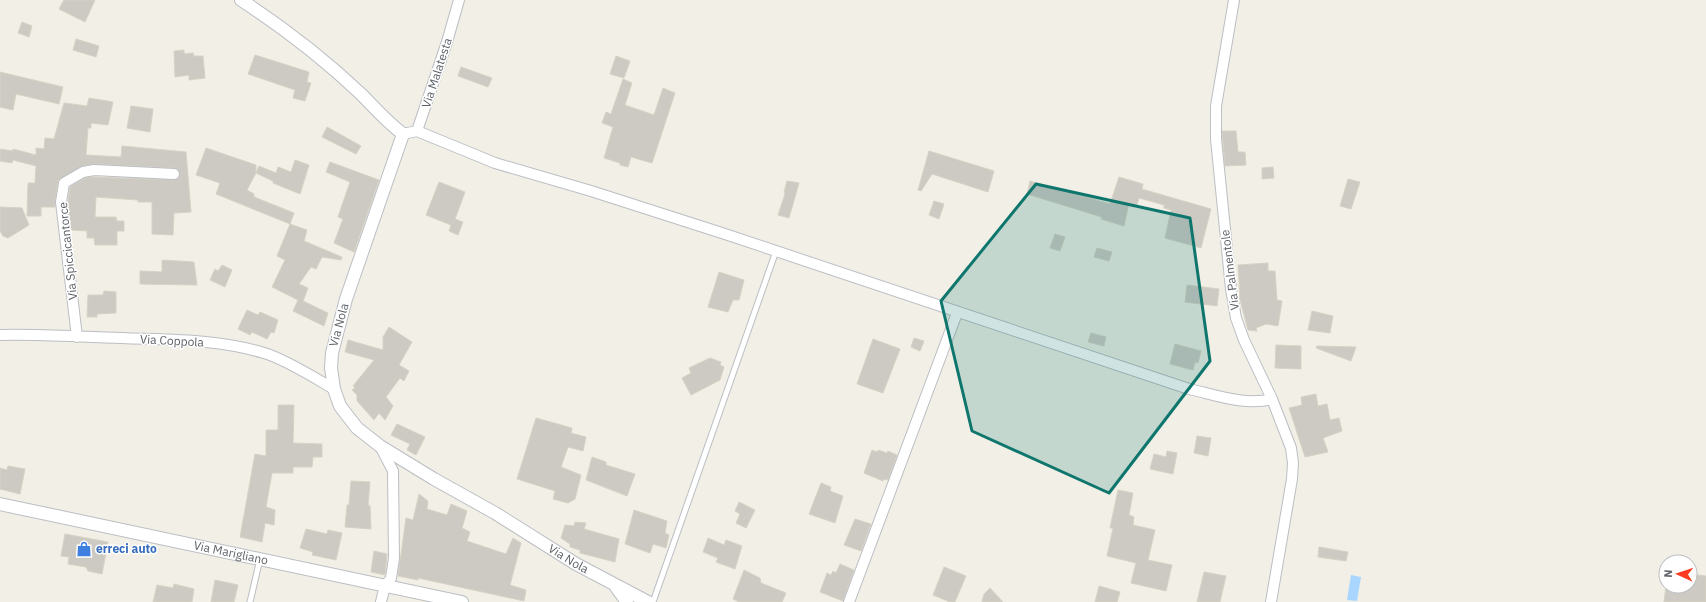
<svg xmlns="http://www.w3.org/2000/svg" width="1706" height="602" viewBox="0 0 1706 602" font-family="'IBM Plex Sans',sans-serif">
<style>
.water{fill:#a9d6ff}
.building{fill:#cdcac3;stroke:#d7d2c4}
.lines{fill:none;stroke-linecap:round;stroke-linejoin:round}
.service-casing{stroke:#bbbec3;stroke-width:7}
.minor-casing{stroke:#bbbec3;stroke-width:12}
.tertiary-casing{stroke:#bbbec3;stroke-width:14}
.service{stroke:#fff;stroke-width:5}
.minor{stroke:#fff;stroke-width:10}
.tertiary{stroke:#fff;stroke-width:12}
.marked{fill:#0f766e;fill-opacity:0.2;stroke:#0f766e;stroke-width:3;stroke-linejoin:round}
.labels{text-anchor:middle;stroke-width:3;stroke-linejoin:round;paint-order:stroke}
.street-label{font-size:12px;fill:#5d6268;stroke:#fff}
.shop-label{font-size:12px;font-weight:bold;fill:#366cbe;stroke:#fff;text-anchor:start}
</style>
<rect width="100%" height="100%" fill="#f1efe6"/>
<!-- water -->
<path class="water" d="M1351,575l10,2 -4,24 -10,-1z"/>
<!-- building -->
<path class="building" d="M64,0h31l-10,22 -26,-13z
M22,22l10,4 -3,11 -11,-4z
M76,39l23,7 -3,11 -23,-7z
M184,50v4l9,-1 1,3h9l2,22 -16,2v-5l-14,2 -1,-26z
M255,55l54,17 -2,10 4,1 -6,18 -12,-3 2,-8 -47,-16z
M616,56l14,5 -6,17 -14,-4z
M461,67l31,11 -4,9 -30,-11z
M0,72l63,15 -4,17 -43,-10 -3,16 -13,-3z
M623,79l9,4 -7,22 29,10 9,-27 12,5 -23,70 -21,-6 -3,10 -8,-2v-2l-16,-5 9,-31 -11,-4 4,-11 5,2z
M89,98l24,4 -5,23 -17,-2v5h-3l-2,27 35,2 1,-11 64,6 5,60 -17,1 -1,22 -21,-1v-32h-14v-2l-42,-3 -1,20h21l1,4h7v10h-7v14h-22l-1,-7h-7v-7l-16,-1 -3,-28 2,-15 15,-9 9,-1 80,3 5,-2 1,-4 -2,-5 -4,-1 -80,-4 -12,2 -24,14 -3,21v6h-14v9h-14l1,-33h7l1,-17 -23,-6 -1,3 -12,-2v-12l13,2v-2l23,6v-7l8,1 1,-11 9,1 10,-36 23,3z
M131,106l22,3 -3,23 -23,-4z
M327,127l34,19 -5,8 -34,-17z
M1222,131h14l2,21h7l1,13 -21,1z
M206,148l50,17v8l-9,17 7,4v3l40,16 -4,11 17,6 -3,11 38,16 -1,3 -19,-3 -6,12 -5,-2 -12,17 9,4 -5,13 25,12 -4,13 -31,-15 5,-11 -26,-13 13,-27 -8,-4 13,-32 -74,-30 4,-11 -24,-8z
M929,151l65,20 -6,21 -56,-18 -11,17 -3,-1z
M295,160l14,5 -9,29 -27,-11v-2l-17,-8 3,-7 17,7 2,-6 13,5z
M330,162l49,18 -25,72 -20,-9 9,-24 -5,-2 12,-35 -24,-10z
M1273,167l1,11 -12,1v-11z
M1119,177l24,7 -1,5 69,20 -10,39 -36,-10 6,-28 -7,-2v-3l-25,-7 -2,7 -8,-2 -5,23 -23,-7 1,-2 -75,-23 3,-13 80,23z
M1348,179l12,3 -9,27 -11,-3z
M787,181l12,2 -10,35 -11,-3 7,-21 -1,-2z
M439,182l26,10 -10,27 8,3 -5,13 -9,-4 2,-6 -25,-10z
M934,201l10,3 -5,15 -10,-4z
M0,207l22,1 7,17 -21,13 -5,-2 -3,-5z
M1055,234l10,3 -5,14 -10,-3z
M1097,248l15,4 -3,9 -15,-4z
M162,260l32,2 3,23 -57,-1v-13l22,1z
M1268,263v8h7l2,29 5,1 -4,25 -12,-2 -10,4 1,3 -9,-1 -9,-34h1l-2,-31z
M222,265l10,5 -7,17 -15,-7 5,-11 3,2z
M719,272l25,8 -5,20h-6l-5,12 -20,-5z
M1187,285l32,4 -2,17 -32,-4z
M104,291l12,1v21l-19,1v3h-10l1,-22h15z
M247,310l11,5 2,-3 18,8 -4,13 -3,-1 -4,7 -15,-7 -2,3 -12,-6z
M1312,311l21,5 -3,17 -22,-3z
M389,327l23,15 -13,23 10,6 -5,10 -4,-3 -14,19 7,9 -8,14 -6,-7 -5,7 -17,-19v-6l-5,-5 3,-2 -2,-2 21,-26 -29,-8 3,-12 35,10v-13z
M1091,333l15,4 -2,9 -16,-4z
M914,338l10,3 -4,10 -9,-4z
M873,339l27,10 -17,44 -26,-9z
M1175,344l26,7 -3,12 -3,-1 -2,8 -23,-6z
M1276,345l25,1v23l-26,-1z
M1317,346l39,1 -5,14 -35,-13z
M710,358l11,4 -1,3 4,2 -4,13 -29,15 -9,-17 9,-5 -2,-5z
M1316,394l2,12 9,-2 3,16 9,-2 3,13 -19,7 5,14 -23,5 -16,-49 13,-3 -1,-8z
M278,405h16l-1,38 29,1v13h-9l-1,10h-19v6h-21l-6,34 9,3 -1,15 -9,-2 -3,19 -22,-5 15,-83 11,2v-26h12z
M536,418l36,10 -1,5 15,4 -3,14 -15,-4 -7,20 20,8 -6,24 -7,4 -15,-4 2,-8 -38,-12z
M397,424l28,13 -9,18 -9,-5 3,-6 -19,-9z
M1197,436l14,2 -3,18 -14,-3z
M872,450l5,2 1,-2 9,3 1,-2 9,4 -9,25 -4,-1 -1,2 -19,-8z
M1167,451l10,2 -4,21 -23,-5 4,-15 12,3z
M592,457l14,5v3l29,9 -8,22 -41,-16z
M8,466l17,3 -5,25 -20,-5v-21l7,2z
M351,481l19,1 -2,23 2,1 1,23 -26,-2 2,-22h2z
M821,483l10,4 -1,4 13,5 -8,27 -26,-9z
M1118,490l15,3 -4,22 5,2 -1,8 22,5 -7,30 24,5 -6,26 -35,-8 5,-20 -29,-7 6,-28h-3z
M419,494l9,7 -1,8 20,6 4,-11 16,7 -5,17 8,4 -3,9 39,13 7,-16 8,5 -11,42 16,5 -2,11 -106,-23v2l-20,-4 8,-58 7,2z
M739,502l16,8 -9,18 -10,-5 4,-9 -5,-3z
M634,510l33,11 -2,12 4,2 -3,13 -13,-4 -3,9 -25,-9z
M855,519l16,5 -10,27 -17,-6z
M575,522l11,1 -2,6 35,10 -4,23 -35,-9v-3l-10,-3v-3l-9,-6 4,-13 9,1z
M306,529l21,5 1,-4 14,3 -6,27 -24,-5 1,-3 -13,-4z
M65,534l43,8 -6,32 -14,-3 -2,-4 -18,-3 1,-7 -8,-1z
M708,538l16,7 2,-5 16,6 -7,23 -19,-7 2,-4 -15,-6z
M1319,547l29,5 -2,9 -28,-4z
M374,551l13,3 -2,21 -14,-3z
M840,564l14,6 -11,31 -23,-9 7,-19 4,2 2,-4 3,2z
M944,567l22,9 -11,26h-5l-17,-7z
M744,570l16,8 1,5 25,10 -4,9h-43l-6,-3z
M1204,572l22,4 -6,26h-23z
M1690,574l16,2v26h-42l2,-16h24z
M215,580l23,5 -4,17h-23z
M174,584l20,5 -2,13h-39l4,-17 16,3z
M1099,586l21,6 -3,10h-22z
M990,588l13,14h-21l2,-8z"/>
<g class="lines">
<!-- service casing -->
<g class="service-casing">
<path id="service" d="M250,602l10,-43
M653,602l123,-351"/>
</g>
<!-- minor casing -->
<g class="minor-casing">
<path id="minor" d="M1234,0l-18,106v33l15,150 5,29 8,22 28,59 19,49 2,15 -1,16 -21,123
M417,131l78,32 96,28 134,43 464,155c27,6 56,17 83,10
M403,134l14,-3 30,-89 12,-42
M0,335c41,-1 81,2 122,3 47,2 96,1 142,15 21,6 51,25 70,36
M77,337l-16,-135 3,-19 19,-11 11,-2 80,4
M380,446l13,25 1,87 -3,20 -6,8 -4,16
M849,602l108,-289"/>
</g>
<!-- tertiary casing -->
<g class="tertiary-casing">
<g id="tertiary">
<path id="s1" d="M241,0c43,28 83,59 120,94 14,14 26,28 42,40l-57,165 -14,54 -1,15 3,21 6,17 17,22 23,18 54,33 61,34 81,51 72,38"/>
<path id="s2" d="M0,504l462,98"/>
<path d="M616,587l11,15"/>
</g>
</g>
<!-- service -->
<use href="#service" class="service"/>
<!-- minor -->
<use href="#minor" class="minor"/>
<!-- tertiary -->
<use href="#tertiary" class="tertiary"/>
</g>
<!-- marked area -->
<path class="marked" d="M1036,184l154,34 20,143 -101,132 -137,-62 -31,-130z"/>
<!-- icons -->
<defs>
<g id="shop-bare" transform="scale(1.2)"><path d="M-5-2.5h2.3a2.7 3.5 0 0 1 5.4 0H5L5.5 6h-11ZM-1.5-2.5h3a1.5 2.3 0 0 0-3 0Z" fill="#3f7fe0" stroke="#fff" stroke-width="2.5" paint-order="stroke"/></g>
</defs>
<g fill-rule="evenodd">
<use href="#shop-bare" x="84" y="549"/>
</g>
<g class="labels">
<!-- street labels -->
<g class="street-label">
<text transform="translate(437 73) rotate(-72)" y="4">Via Malatesta</text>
<text transform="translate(68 251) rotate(-96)" y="4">Via Spiccicantorce</text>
<text transform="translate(1230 270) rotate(-97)" y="4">Via Palmentole</text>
<text transform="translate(339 325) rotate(-75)" y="4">Via Nola</text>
<text transform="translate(172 341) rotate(3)" y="4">Via Coppola</text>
<text dy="4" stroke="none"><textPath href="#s2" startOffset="236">Via Marigliano</textPath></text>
<text dy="4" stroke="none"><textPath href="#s1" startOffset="772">Via Nola</textPath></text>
</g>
<!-- shop labels -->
<g class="shop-label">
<text x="96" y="553">erreci auto</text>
</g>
</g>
<!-- north arrow -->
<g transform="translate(1678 574) rotate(273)"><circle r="19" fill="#ffffff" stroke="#bec0c3"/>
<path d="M0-3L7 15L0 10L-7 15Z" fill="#fc3c22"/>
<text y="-6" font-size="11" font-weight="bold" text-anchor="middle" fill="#5d6268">N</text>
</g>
</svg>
